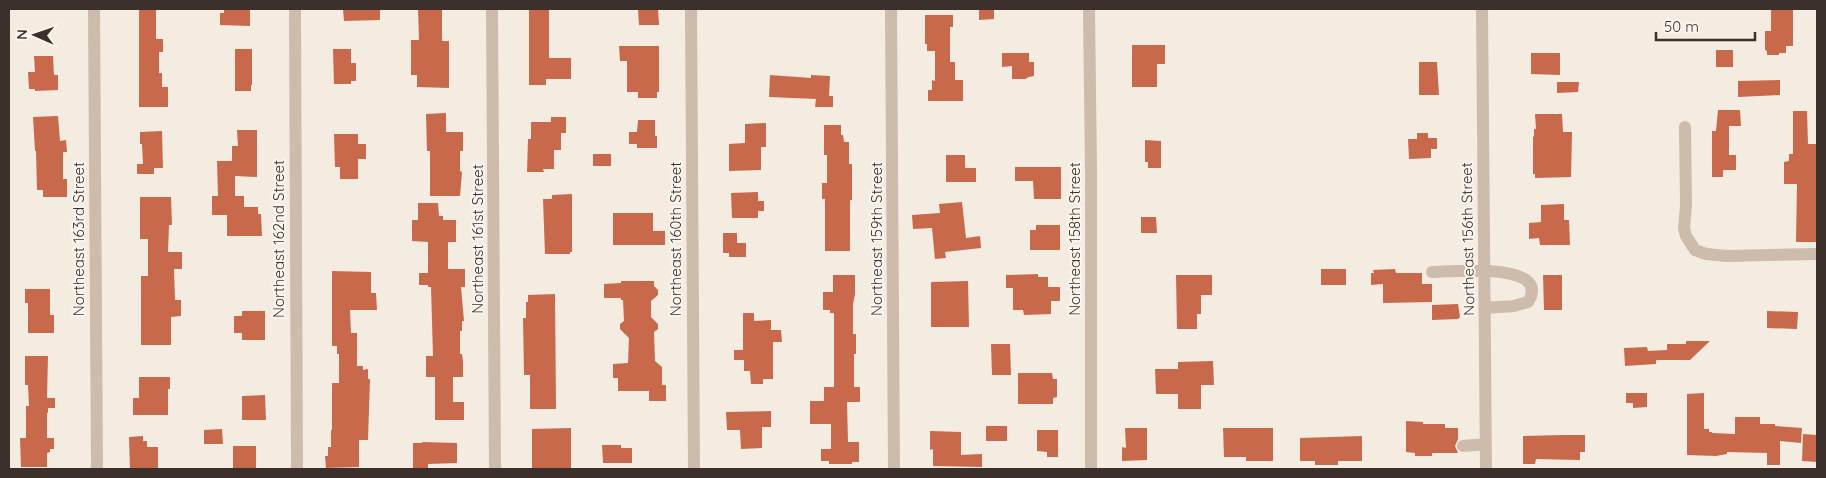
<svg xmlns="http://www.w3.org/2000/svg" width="1826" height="478" viewBox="0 0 1826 478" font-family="Quicksand,sans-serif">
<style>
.building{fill:#c8694b}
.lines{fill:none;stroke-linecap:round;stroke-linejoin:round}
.minor{stroke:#cdbbac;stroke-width:12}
.labels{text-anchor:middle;stroke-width:4;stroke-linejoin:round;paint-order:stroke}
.street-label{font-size:15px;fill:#3b302b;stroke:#fbf5ee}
</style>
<rect width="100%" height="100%" fill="#f4ebe1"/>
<!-- building -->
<path class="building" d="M139,9h17v30h7v13h-4v21h3v14h6v20h-29z
M224,9h26v17l-30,-1v-12h4z
M343,9h37v11l-36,1z
M418,9h24v32h7v47l-32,-1v-12h-6v-35h8z
M529,9h20v49h22v21h-25v6h-17z
M638,9h20l1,16h-20z
M979,9h15v10l-15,1z
M1771,9h22v37h-7v7h-7v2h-12v-4l-2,-1v-19h6z
M925,15h28v12h-3v35h5v18h8v21h-35v-11h4v-10l3,1v-30h-8v-7h-2z
M1132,45h33v19h-8v23h-25z
M619,46h40v46h-2v6h-19v-6h-11v-31h-7z
M235,49h17v36h-1v6h-16z
M333,49h18v14h5v18h-5v3h-17z
M1716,50h17v17h-17z
M1002,53h27v9h5v14l-5,1 -4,2h-13v-13l-10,1z
M1531,53h29v22l-29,-1z
M34,56h19l1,19h4v15l-23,1v-2h-6l-1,-17h7z
M1419,62h18l2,33h-20z
M770,75l41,3v-3l19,1 -1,20h4v11h-18l1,-8 -47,-2z
M1780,80v15l-42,2v-16z
M1557,82h22l-1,10 -21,1z
M1718,110h22l1,16h-12v29h7v15h-13v7h-11v-46h4z
M1793,111h14l1,33h9v98h-21l1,-58h-13v-22l5,-1v-7h4z
M446,113v19h17v19h-3v20l2,1 -2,24h-30v-45h-3l-1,-37z
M1535,114h27l1,18h9l-1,45 -36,1v-4h-2v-38l1,1v-8h2z
M58,116l2,25 6,-1 1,12h-4v27h4v18h-24v-7h-6l-1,-39h-1l-2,-34z
M551,117h15v16h-5v17h-7v19h-11l1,3h-17l1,-33h3v-17h20z
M638,120h17v16h2v12h-20v-4h-8v-12h8z
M766,123v24h-5v23l-32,1v-27l16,-1v-19z
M824,125h17v10h2l1,7h5v22h3v36h-2v51h-25v-52h-3v-16h5v-28h-3z
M237,130h20v47l-22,-1v20h9v11h14v7h3l1,22h-35v-21h-15v-19h6l-1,-35h15v-15h6z
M162,131l1,37h-9v6h-17v-10h6l-1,-20h-2v-12z
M1417,133h11v5h9v11h-6v9l-22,1 -1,-20h9z
M334,134h24v10h8v15h-8v20h-18v-12h-5z
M1145,140l16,1v27h-13v-6h-3z
M593,154h18v12h-18z
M946,155h19v13h11v14h-30z
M1015,167h46v32h-27l-1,-18h-18z
M758,192v9h6v10h-6v7h-26l-1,-25z
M572,194v58h-2v2h-25l-2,-55h9v-4z
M140,197h31l1,28h-3l-1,27h14v17h-8l1,31h6v16l-10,1v28h-30v-69h7v-37h-8z
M962,202l4,36 14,-2 1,12 -36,4 1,6 -11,1 -3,-31 -19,1 -1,-14 28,-2 -1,-9z
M418,203h20l1,13h4v4h13v22h-8v27h17v18h-4l3,34h-2v10h-2v23h2l1,8v15h-10v25h11v18h-29v-43h-9v-21h7l-2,-69h-3v-2h-9v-12h9v-31l-16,-1v-21h6z
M1564,204v16h5l1,25h-30l-1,-7 -10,1v-16l12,-1v-17z
M613,213h40v18h12v14h-52z
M1141,217h15l1,16h-16z
M1036,225h24v25h-30v-20h6z
M723,233h14v10h9v14h-17v-4h-6z
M1321,269h25v16h-25z
M1395,269l1,4h26v11h10v18l-49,1v-19l-12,1v-12h3l-1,-3z
M332,271l39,1v21h5l1,17h-27l1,23h6v33h6v4l5,-1v10h2l-2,61h-9v27l-33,1 -1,-12h3v-9h3v-17h1v-47h7v-29h-2v-8h-5z
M1038,274v3h10v10h12v14h-9v13l-27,1 -1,-5h-10v-22h-7v-13z
M833,275h22v19l-2,10v30h3v20h-2v33h6v15h-13l1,40h11v20h-7v2h-23v-3h-8v-12h10v-25h-21v-23h14v-14h10v-74h-4v-3h-7v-18h10z
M1176,275h36v20h-11v19h-4v15h-20z
M1543,275h19v35h-18z
M621,281h33v5l4,4v5l-7,6v16l7,7v5l-4,3 1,29 7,6v18h4v16h-17v-10h-31v-13h-5v-14l15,-1 1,-25 -9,-9v-5l4,-3 -1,-21h-2v-2h-17v-14l17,-1z
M968,281l1,46h-38v-45z
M25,289h25v26h4v18h-26v-30h-3z
M555,294l1,115h-26v-34h-6l-1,-57h3v-16h2v-7z
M1458,304l2,13 -2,2 -26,1v-15z
M242,311h23v29h-23v-7h-8v-17h8z
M1767,311l31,1 -1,17 -30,-1z
M743,313h11v8l17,-1v10h10l1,12h-9v37h-10v5h-12l-1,-13h-6v-11h-10v-10h9z
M1686,341h24l-20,19h-34v4l-31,2 -1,-18 23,-1 1,4 19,-1v-6h19z
M991,344h19l1,31h-19z
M25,356h23l-1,42h8v10h-7v5h-1v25h7v11h-4v3l-3,1v14h-26l-1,-29h6v-32h3l-1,-21h-3z
M1213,361l1,24h-13v24h-23v-15h-22l-1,-25h23v-7z
M1018,373h34l1,6h4v18l-4,1v6h-35z
M139,377h31v12h-2v26h-35v-17h6z
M1626,393h21v14l-14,1v-5h-7z
M1704,393v36h5v3h3v1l23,1v-17h25v7h15v2l27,2 -1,15 -21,-2v24h-13v-12l-40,-1v2l-11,2 -29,-1v-61z
M265,395l1,25h-24v-24z
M771,411v16h-9v21l-21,1 -1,-19h-13l-1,-18z
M1406,421l17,1v2h22v4h13v11l-3,7 3,7h-26v3h-17v-3l-9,-1z
M986,426h21v15h-21z
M571,428v41h-39v-40z
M1125,428h22v32l-25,1v-14l4,1z
M1223,428h50v33h-27v-4h-22z
M222,429l1,15h-19v-14z
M1037,430h21v27h-11v-5l-10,-1z
M930,431l31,1v23l21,-1v13l-49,-1v-17l-3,1z
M1803,434l14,1v27l-15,-1z
M1563,435h22v17h-5v8l-44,-1 -1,5h-12v-28z
M143,436v5h4v6h11v21h-28l-1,-31z
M1362,436v25h-24v4h-23v-4h-15v-23z
M422,442l35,1v20l-29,1v5h-15v-26h9z
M602,445h19v3h11v15h-29z
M233,446h23v23h-23z"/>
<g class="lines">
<!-- minor -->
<path class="minor" d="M94,9l3,460
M295,9l2,460
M492,9l3,460
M691,9l3,460
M891,9l3,460
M1089,9l2,162v298
M1482,9l4,460
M1685,127l1,79 -2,22 2,8 9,14 11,4 21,2 90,-2
M1432,272c18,0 121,-11 96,30l-14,4 -29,2
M1463,446l23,-2"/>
</g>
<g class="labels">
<!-- street labels -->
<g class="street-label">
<text transform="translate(79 239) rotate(-90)" y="5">Northeast 163rd Street</text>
<text transform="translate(279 239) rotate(-90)" y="5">Northeast 162nd Street</text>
<text transform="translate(478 239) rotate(-90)" y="5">Northeast 161st Street</text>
<text transform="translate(676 239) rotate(-90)" y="5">Northeast 160th Street</text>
<text transform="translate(877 239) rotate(-90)" y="5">Northeast 159th Street</text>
<text transform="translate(1075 239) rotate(-90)" y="5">Northeast 158th Street</text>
<text transform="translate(1468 239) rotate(-91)" y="5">Northeast 156th Street</text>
</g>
</g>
<!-- border -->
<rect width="1826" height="478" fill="none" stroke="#3b302b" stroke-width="20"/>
<!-- north arrow -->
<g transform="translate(35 35) rotate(272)" stroke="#fbf5ee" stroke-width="4" paint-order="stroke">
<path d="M0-4L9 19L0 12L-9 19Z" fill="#3b302b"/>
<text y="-8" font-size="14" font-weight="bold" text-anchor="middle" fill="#3b302b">N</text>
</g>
<!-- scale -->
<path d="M1656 32v8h99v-8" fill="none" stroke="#3b302b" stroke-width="2.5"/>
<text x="1664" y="32" font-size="15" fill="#3b302b" stroke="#fbf5ee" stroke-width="4" paint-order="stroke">50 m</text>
</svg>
